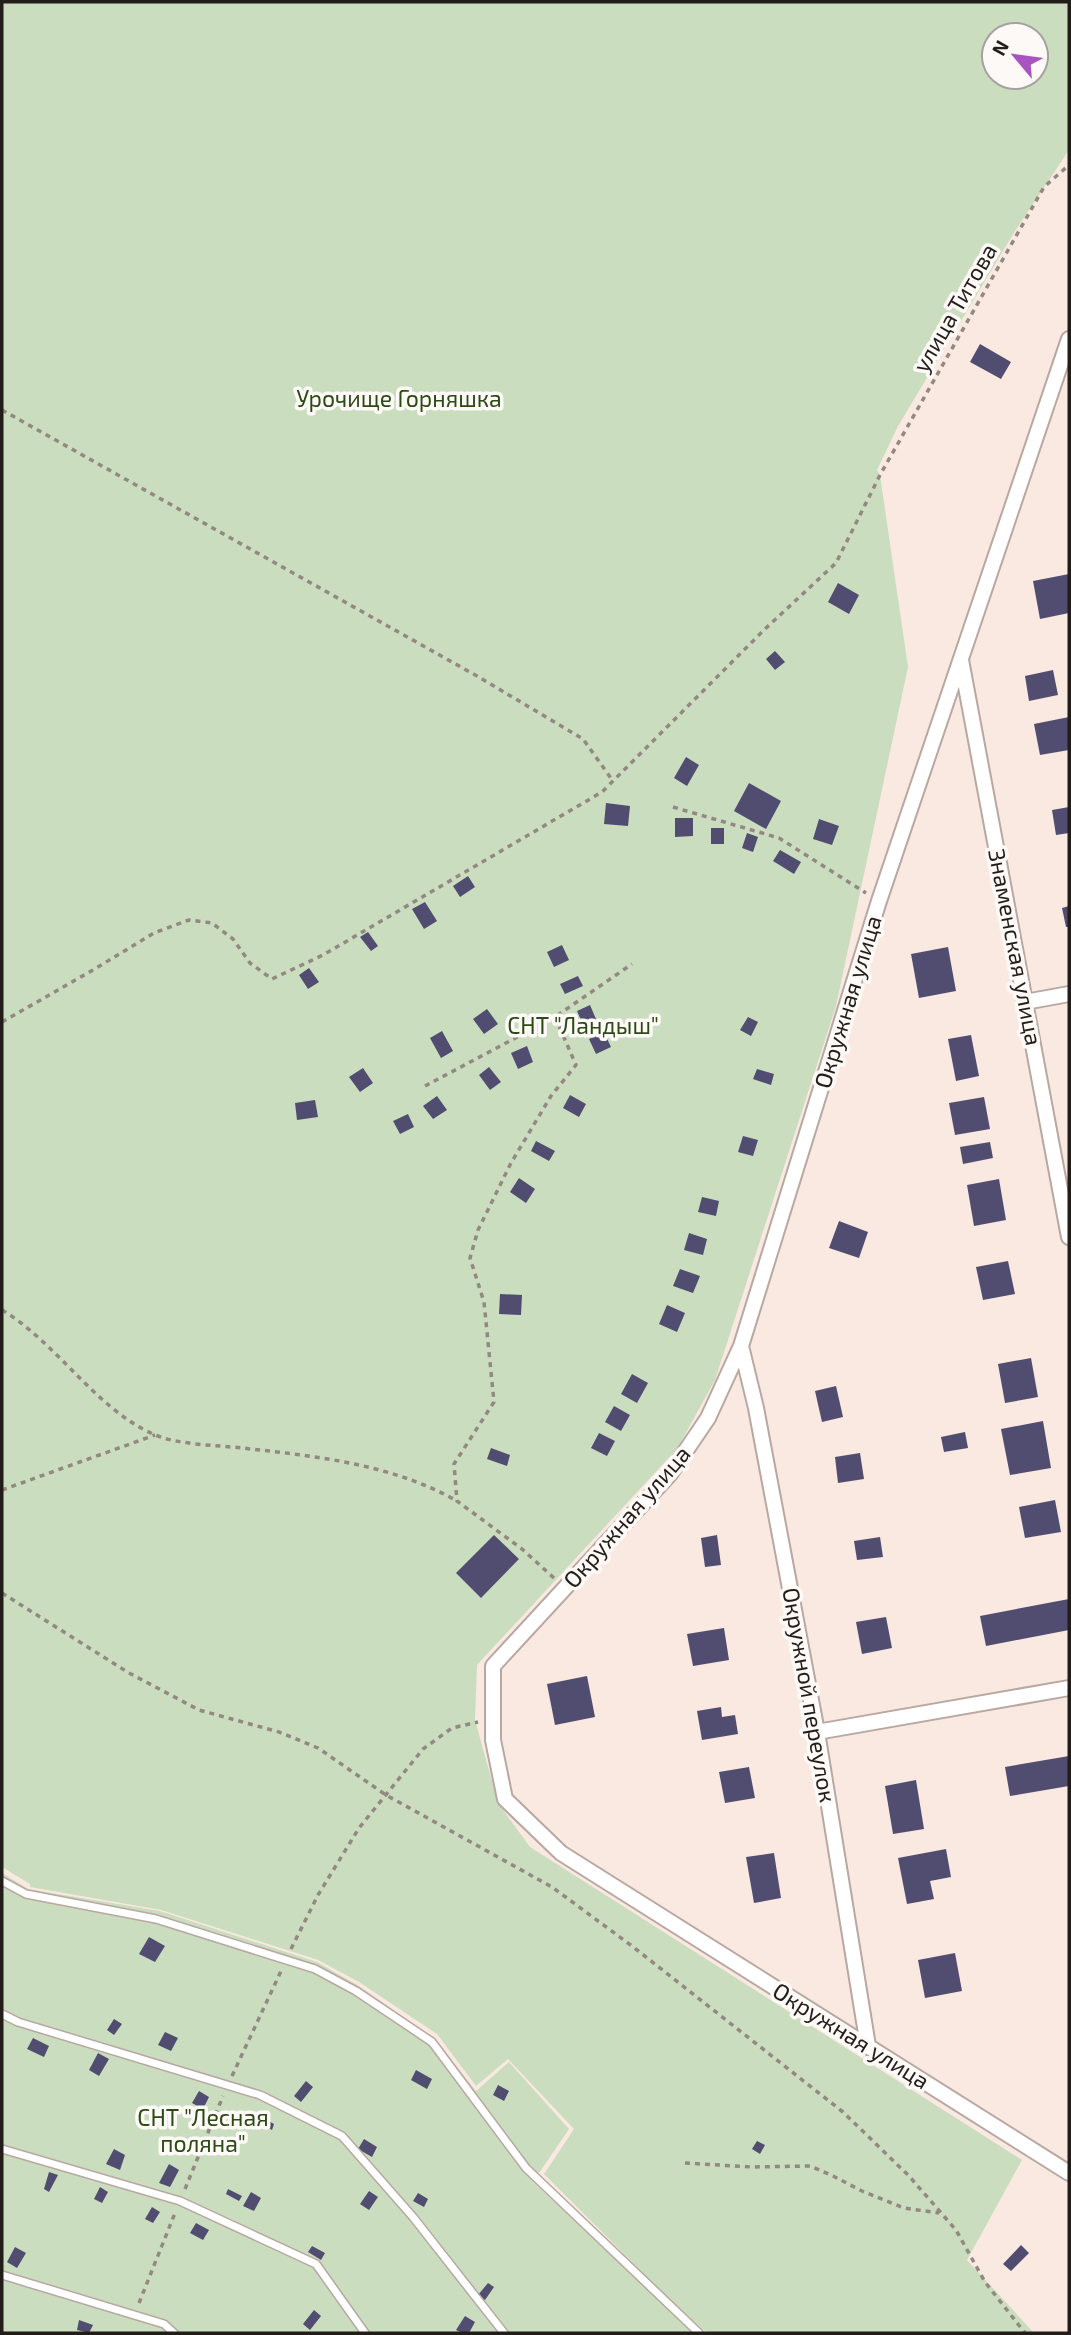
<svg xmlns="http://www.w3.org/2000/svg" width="1071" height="2335" viewBox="0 0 1071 2335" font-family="'Exo 2',sans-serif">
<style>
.green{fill:#caddbf;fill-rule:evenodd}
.building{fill:#514d70}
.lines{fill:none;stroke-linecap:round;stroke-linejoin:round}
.service-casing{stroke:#b8a8a1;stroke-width:10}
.minor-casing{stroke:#b8a8a1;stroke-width:18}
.path{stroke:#948882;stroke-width:3.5;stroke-dasharray:5 5;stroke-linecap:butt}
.service{stroke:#fff;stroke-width:7}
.minor{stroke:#fff;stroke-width:14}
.labels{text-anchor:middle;stroke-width:7;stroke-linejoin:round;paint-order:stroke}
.street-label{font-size:23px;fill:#231d1a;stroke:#fdf9f7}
.park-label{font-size:23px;fill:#2c4a16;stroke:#fdf9f7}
</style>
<rect width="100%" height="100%" fill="#fae9e1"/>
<!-- green -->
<path class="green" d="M2,2h1067v148l-54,81 -117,195 -21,44 3,5 28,192 -72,339 -121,374 -38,69 -200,216 -2,55 23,83 32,44 492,313 -55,100 67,73h-327l-32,-28 -131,-131 30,-45 -66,-70 -32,27 -39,-52 -78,-52 -41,-22 -157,-50 -131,-23v-3l-28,-17zM994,35h42v42h-42z
M2,1873l26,16 132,22 157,51 42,24 76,53 41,52 33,-29 60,67 -36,53 162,151h-693z"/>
<!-- building -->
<path class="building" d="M980,344l31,18 -10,17 -31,-17z
M1069,574v39l-29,6 -7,-38z
M838,583l21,12 -10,19 -21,-12z
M775,651l10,11 -10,8 -9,-11z
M1053,670l5,25 -29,6 -4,-25z
M1069,717v33l-29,5 -6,-31z
M686,757l13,8 -12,21 -13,-8z
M749,783l32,18 -15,28 -32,-18z
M606,803l24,3 -2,20 -24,-2z
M1069,807v26l-13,2 -4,-25z
M675,818h18v18l-18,1z
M819,819l20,7 -7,19 -19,-6z
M711,828h13v16h-13z
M747,833l11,4 -5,15 -11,-4z
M780,850l21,12 -7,12 -21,-13z
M468,876l7,11 -15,10 -7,-11z
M425,902l12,19 -13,8 -12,-20z
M1069,906v21h-3l-4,-19z
M368,932l10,14 -7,5 -11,-14z
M562,945l7,15 -15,7 -7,-15z
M948,947l8,44 -37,7 -8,-44z
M309,968l10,14 -11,7 -9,-14z
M578,976l5,10 -18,8 -5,-10z
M590,1005l6,14 -13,6 -6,-14z
M487,1009l11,15 -14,10 -11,-15z
M748,1017l10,5 -7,14 -11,-6z
M442,1031l11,20 -12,7 -11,-20z
M604,1032l7,15 -15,7 -7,-15z
M971,1035l8,41 -23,5 -8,-42z
M527,1046l6,16 -15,7 -7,-16z
M489,1067l12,15 -11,8 -11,-15z
M363,1068l10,15 -13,9 -11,-15z
M757,1069l17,5 -3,11 -18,-6z
M570,1095l16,9 -7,13 -16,-9z
M437,1096l10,14 -14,9 -10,-13z
M984,1097l6,32 -35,6 -6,-32z
M315,1100l3,17 -21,3 -2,-17z
M408,1114l6,13 -14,7 -7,-13z
M743,1136l15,4 -5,16 -15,-4z
M536,1141l19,10 -6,10 -18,-10z
M990,1142l3,16 -30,6 -3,-17z
M519,1178l16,11 -9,14 -16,-11z
M999,1179l7,41 -32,6 -7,-41z
M702,1197l17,4 -3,15 -18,-4z
M839,1221l29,11 -9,26 -30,-10z
M689,1233l18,6 -4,16 -19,-5z
M1008,1261l7,33 -32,6 -7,-33z
M680,1269l20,7 -7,17 -20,-7z
M500,1294l22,1 -1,20 -22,-1z
M667,1305l18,8 -8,19 -18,-8z
M1031,1358l7,39 -33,6 -7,-39z
M632,1374l16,9 -11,20 -16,-9z
M836,1386l7,31 -21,5 -7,-31z
M614,1406l16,9 -9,16 -16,-9z
M1043,1421l8,47 -41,7 -9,-46z
M965,1432l3,16 -24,4 -3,-15z
M599,1433l16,8 -8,15 -16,-8z
M491,1448l19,7 -3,11 -20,-7z
M860,1453l4,26 -26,4 -3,-26z
M1055,1500l6,32 -36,6 -6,-31z
M494,1535l25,24 -38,39 -25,-25z
M717,1535l4,30 -16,2 -4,-29z
M880,1537l3,20 -26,3 -3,-19z
M1069,1599v31l-83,16 -6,-30z
M886,1617l6,31 -30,6 -6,-32z
M724,1628l5,32 -36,6 -6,-32z
M587,1676l8,41 -40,8 -8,-41z
M721,1707l1,10 13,-2 3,19 -36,6 -5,-29z
M1069,1756v30l-59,10 -5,-29z
M749,1767l6,31 -30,5 -6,-31z
M916,1780l8,49 -31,5 -8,-48z
M946,1849l5,28 -21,4 4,18 -27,5 -9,-46z
M774,1853l7,45 -27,5 -8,-46z
M149,1937l16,9 -10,16 -16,-8z
M955,1953l7,38 -37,7 -7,-38z
M114,2019l8,5 -8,11 -7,-5z
M165,2032l13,6 -7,13 -13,-6z
M33,2038l16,8 -5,11 -17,-8z
M98,2053l11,6 -10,17 -10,-6z
M416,2070l16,9 -5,10 -16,-9z
M306,2081l7,6 -12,15 -7,-6z
M498,2085l11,6 -5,10 -11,-6z
M199,2091l10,6 -6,12 -11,-6z
M256,2114l18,10 -2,6 -19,-11z
M364,2139l13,8 -5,10 -14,-8z
M757,2141l8,4 -5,9 -8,-5z
M114,2149l11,6 -5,15 -14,-6z
M169,2164l10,6 -9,17 -11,-4z
M49,2172l9,3 -9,17 -5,-3z
M100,2187l8,5 -6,11 -8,-4z
M228,2189l14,7 -3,5 -13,-7z
M369,2191l9,6 -9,13 -9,-6z
M251,2192l10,6 -7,13 -11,-5z
M418,2193l10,6 -4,8 -11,-6z
M152,2207l8,5 -7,11 -8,-4z
M196,2223l13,7 -6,10 -13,-7z
M1021,2245l8,8 -18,18 -8,-7z
M312,2246l13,7 -4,7 -13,-8z
M15,2247l11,6 -9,15 -10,-6z
M488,2283l6,4 -9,13 -7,-5z
M314,2310l7,6 -11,14 -7,-6z
M465,2316l10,6 -6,11h-7l-6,-3z
M79,2320l14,5 -4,8 -12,-3z"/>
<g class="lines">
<!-- service casing -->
<g class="service-casing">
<path id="service" d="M2,1881l24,13 130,25 159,50 41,22 76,51 94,126 173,165
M2,2014l16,8 242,73 82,41 71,81 91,116
M2,2149l178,52 136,63 49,69
M2,2275l162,49 10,9"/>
</g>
<!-- minor casing -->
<g class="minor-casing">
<path id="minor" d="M1069,339l-190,562 -138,445 -33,72 -38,56 -177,192v74l12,59 56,54 508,320
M961,660l108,577
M1025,1002l44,-8
M741,1346l15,62 61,324 51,314
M817,1732l252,-44"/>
</g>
<!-- path -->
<path class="path" d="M2,410l475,266 106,63 30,42
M673,807l106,31 87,55
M2,1022l91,-52 61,-37 35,-13 23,3 21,16 17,24 22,16 51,-24 279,-163 163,-163 71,-66 44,-88 164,-288 25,-22
M425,1086l130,-69 77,-53
M2,1310c54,32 94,99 151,124 24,11 62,11 89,14 73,8 150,16 215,53
M2,1490l153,-55
M554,1578l-32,-29 -65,-48 -3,-37 40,-62 -10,-100 -14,-44 8,-28 33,-67 40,-67 25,-31 -21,-48
M2,1593l127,80 70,37 80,22 39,16 68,47 166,92 80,59 211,166 66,64 47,54 29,52 40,51
M291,1949l27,-54 41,-67 64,-79 29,-21 26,-6
M232,2076l50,-107
M685,2163l67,4 58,-1 23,10 29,15 42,17 35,5
M185,2189l38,-93
M139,2303l36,-90"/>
<!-- service -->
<use href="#service" class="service"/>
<!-- minor -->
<use href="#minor" class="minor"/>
</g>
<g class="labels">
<!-- street labels -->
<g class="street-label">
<text transform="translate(955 308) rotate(-60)" y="8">улица Титова</text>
<text transform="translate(1015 947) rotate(79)" y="8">Знаменская улица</text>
<text transform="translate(848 1002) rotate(-73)" y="8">Окружная улица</text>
<text transform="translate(627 1517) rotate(-49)" y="8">Окружная улица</text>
<text transform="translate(809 1695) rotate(80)" y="8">Окружной переулок</text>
<text transform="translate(851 2036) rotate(32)" y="8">Окружная улица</text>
</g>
<!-- park labels -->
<g class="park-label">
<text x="399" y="407">Урочище Горняшка</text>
<text x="583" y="1034">СНТ "Ландыш"</text>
<text x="203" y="2126">СНТ "Лесная<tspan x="203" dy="26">поляна"</tspan></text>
</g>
</g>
<!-- border -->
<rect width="1071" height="2335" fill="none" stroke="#231d1a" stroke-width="7"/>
<!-- north arrow -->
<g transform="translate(1015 56) rotate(299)"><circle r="33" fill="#fdf9f7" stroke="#a6a19f" stroke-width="2"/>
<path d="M0-5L12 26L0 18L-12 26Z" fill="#a953c0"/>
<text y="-10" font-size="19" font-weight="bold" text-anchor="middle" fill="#231d1a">N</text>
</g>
</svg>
